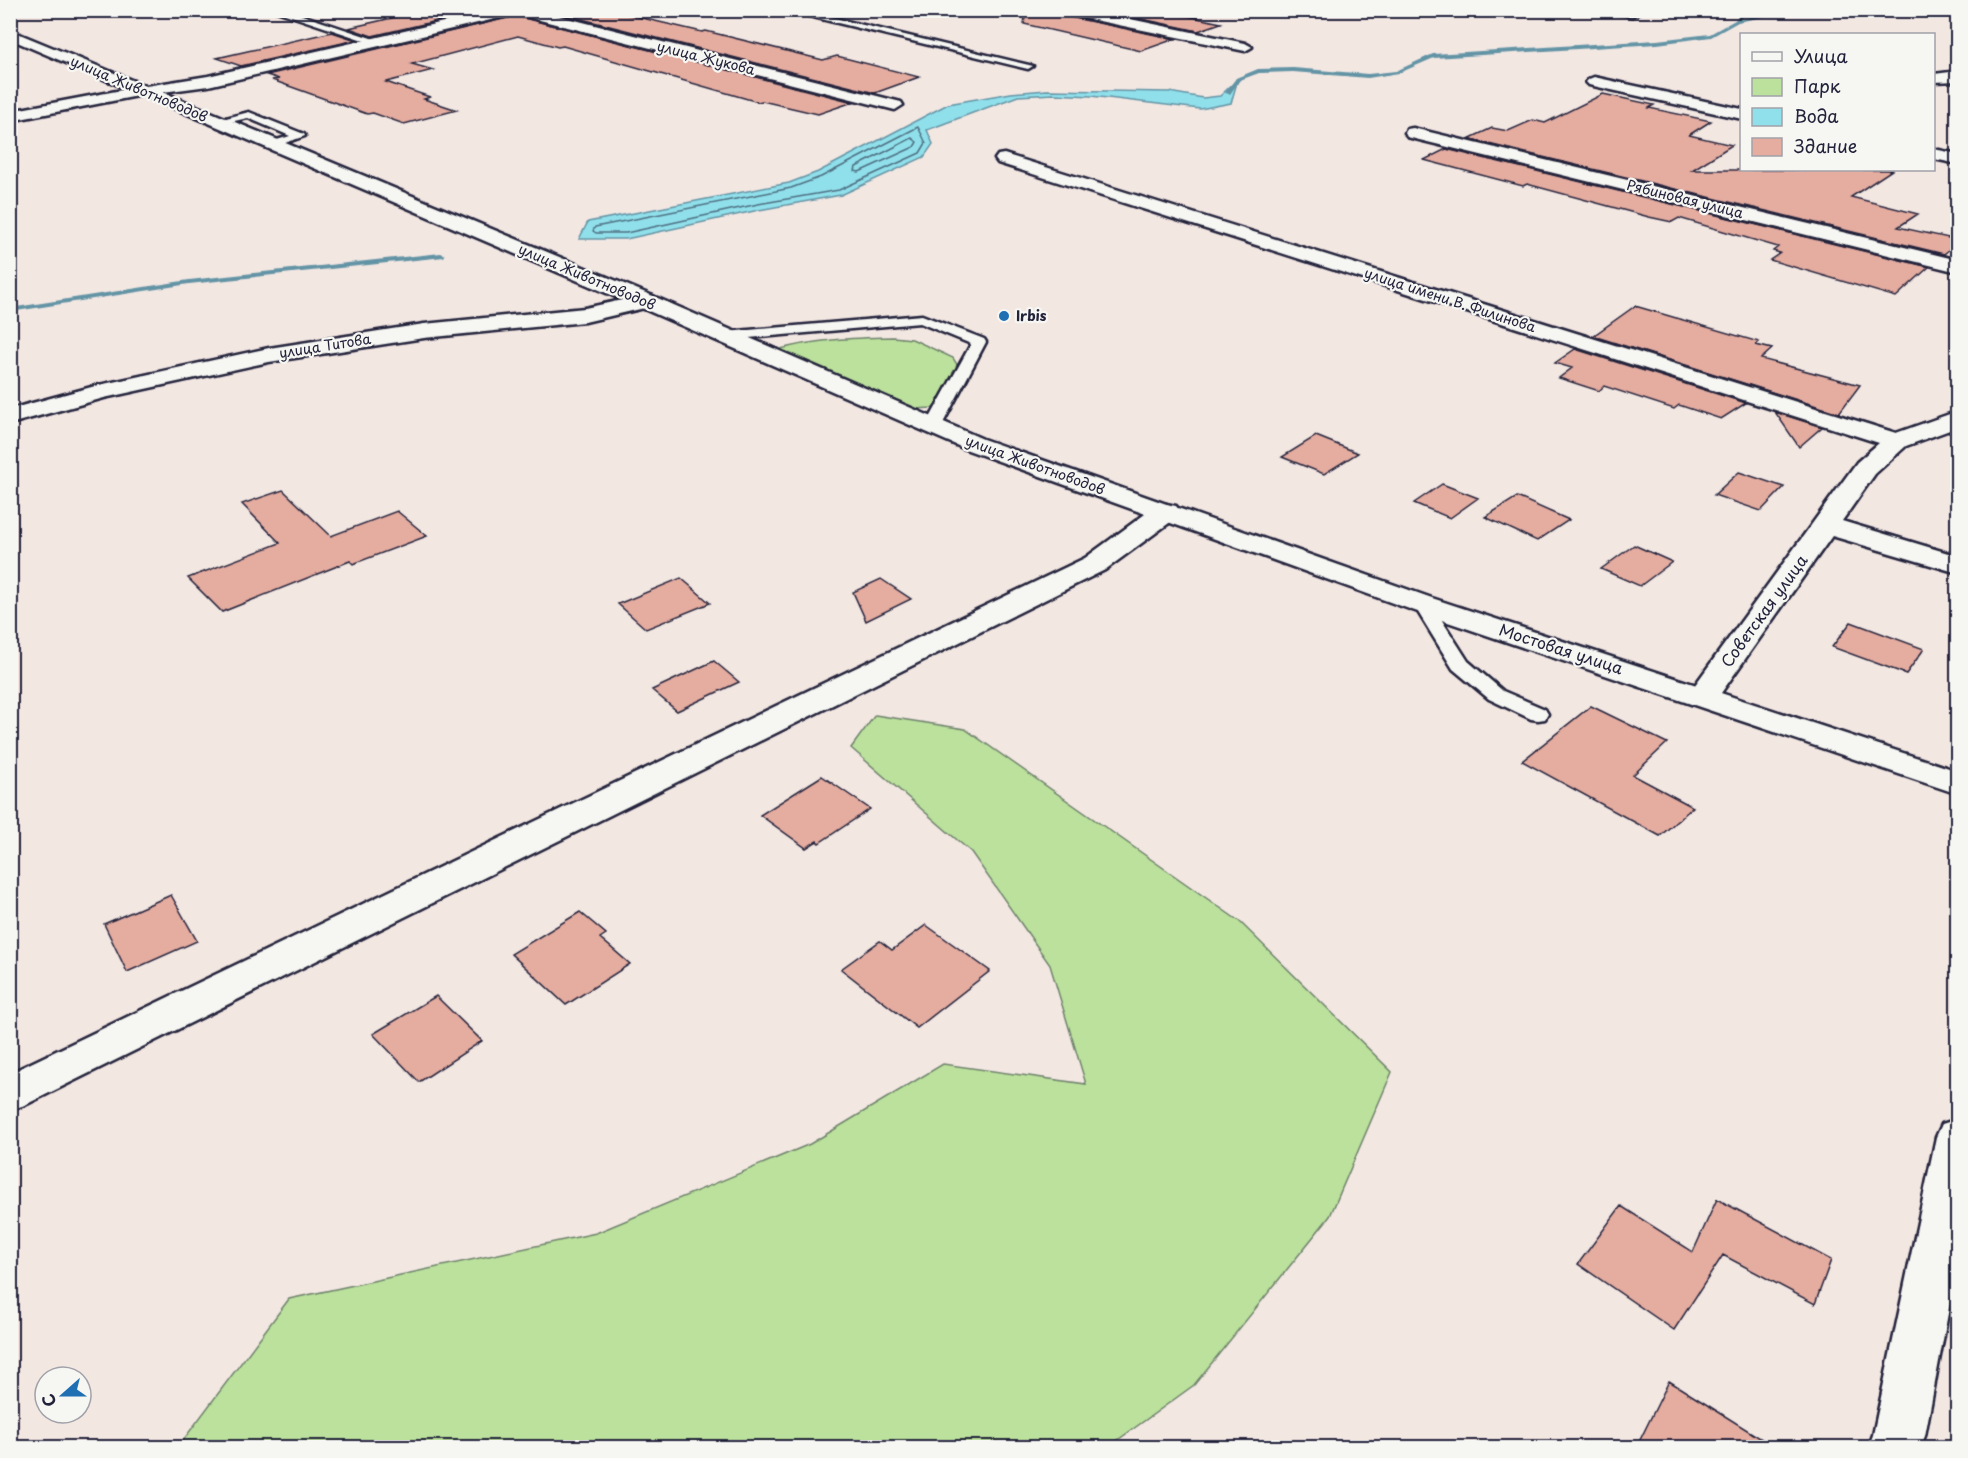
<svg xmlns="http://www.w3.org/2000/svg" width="1968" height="1458" viewBox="0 0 1968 1458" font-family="'Playpen Sans',sans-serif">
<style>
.green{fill:#bbe19c;stroke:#6e826c;stroke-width:1.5}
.water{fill:#90e0eb;stroke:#6494a5;stroke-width:1.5}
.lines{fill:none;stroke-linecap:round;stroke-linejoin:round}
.shore{stroke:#4e6e81;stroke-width:1.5}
.stream{fill:#6494a5;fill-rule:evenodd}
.building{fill:#e5aca0;stroke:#22223b;stroke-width:1.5}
.lane-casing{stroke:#22223b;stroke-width:5}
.street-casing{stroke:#22223b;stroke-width:5}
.secondary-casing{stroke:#22223b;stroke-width:5}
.lane{fill:#f6f6f2;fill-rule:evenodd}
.street{fill:#f6f6f2;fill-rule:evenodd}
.secondary{fill:#f6f6f2;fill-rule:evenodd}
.poi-dot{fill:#1f6fb2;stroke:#f6f6f2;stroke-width:2}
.labels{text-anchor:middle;stroke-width:4.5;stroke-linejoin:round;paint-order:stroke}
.far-street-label{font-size:14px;fill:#22223b;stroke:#f6f6f2}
.far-poi-label{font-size:14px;font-weight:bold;fill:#22223b;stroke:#f6f6f2;text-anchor:start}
.street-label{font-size:16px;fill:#22223b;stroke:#f6f6f2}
</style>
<rect width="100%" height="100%" fill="#f3e7e2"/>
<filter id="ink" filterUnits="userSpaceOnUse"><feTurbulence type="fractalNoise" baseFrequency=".0167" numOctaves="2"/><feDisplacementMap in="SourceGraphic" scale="12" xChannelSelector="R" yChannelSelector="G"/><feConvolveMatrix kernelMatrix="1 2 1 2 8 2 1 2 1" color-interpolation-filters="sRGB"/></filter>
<g filter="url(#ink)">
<!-- green -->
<path class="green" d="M893,337l19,2 41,19 8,13 -16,32 -12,5 -19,1 -137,-59c38,-11 77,-12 116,-13z
M875,715l90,14 274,192 153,151 -62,144 -136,169 -86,62h-930l111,-148 307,-66 214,-89 133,-80 143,20 -36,-119 -79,-113 -120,-104z"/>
<!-- water -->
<path class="water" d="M1238,79l-7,24 -31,6 -109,-13 -37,-2 -36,2 -91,34 6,14 -9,13 -83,38 -82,15 -133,29h-47l9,-17 201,-39 29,-11 130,-68 63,-11 36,-3 122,2 34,6 17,-2z"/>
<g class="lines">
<!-- shore -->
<path class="shore" d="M918,127l8,16 -6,10 -81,37 -81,14 -132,29h-30l-3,-2 2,-4 196,-39 30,-11z
M912,138l5,4 -3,5 -55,25 -4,-1 1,-4z"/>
<!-- stream -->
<path class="stream" d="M1742,10h5l-6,9 44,-9h13l-60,12 -27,15 -54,7 -223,14 -35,15 -31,5 -75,-6 -34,1 -19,7 -10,14 -5,-1 11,-15 22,-9 35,-1 75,6 28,-3 37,-17 224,-14 53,-6 25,-14z
M441,253l4,2 -1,2 -255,27 -179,28v-4l179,-28z"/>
</g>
<!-- building -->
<path class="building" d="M426,10h58l-112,26 -23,-8z
M546,10h62l94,22 4,-1 117,29 14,-4 82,21 -44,16z
M1026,10h31l8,6 110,23 -34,12 -117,-27z
M1100,10h58l63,13 -23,8z
M516,16l337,86 -35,12 -56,-13 -4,1 -195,-56 -5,1 -40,-11 -106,28 21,6 -47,12 44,15 -6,2 33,11 -53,14 -31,-11 -6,1 -95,-34 7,-1 -12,-4z
M332,32l24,8 -115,26 -24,-8z
M1603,94l51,11 -5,3 62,13 -22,14 43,10 -40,25h200l-41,27 67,17 -20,13 60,13v2l-14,12 -476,-115 24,-11 16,3 25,-11 12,3z
M1446,149l483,118 -33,30 -126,-37 10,-7 -7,-2 5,-4 -99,-29 -7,4 -23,-5 -122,-33 -4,2 -99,-26z
M1635,306l124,36 -3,3 16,4 -11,10 99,26 -21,28 -246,-77z
M1575,349l171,54 -25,16 -42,-14 -5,4 -70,-23 -5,5 -40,-13 13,-10 -17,-5z
M1775,412l47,15 -23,20z
M1316,436l42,17 -34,21 -42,-17z
M1739,472l45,15 -23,24 -47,-16z
M1442,484l36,14 -28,20 -36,-15z
M283,490l48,46 66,-25 30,25 -74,28 -3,-3 -128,51 -34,-34 92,-35 -38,-39z
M1517,497l52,23 -32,21 -52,-24z
M1634,545l38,17 -32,24 -39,-17z
M681,578l29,25 -64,26 -28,-25z
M881,579l30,20 -45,22 -13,-29z
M1851,622l73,27 -18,25 -74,-27z
M714,661l25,21 -62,29 -25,-21z
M1591,706l76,37 -34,32 60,32 -33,29 -138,-75z
M822,776l48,33 -51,34 -2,-2 -11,7 -46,-33z
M171,895l26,46 -70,31 -23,-48z
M580,912l26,22 -6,4 30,26 -64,41 -55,-51z
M926,925l64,46 -73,57 -76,-59 39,-28 12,9z
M436,996l46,45 -63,41 -46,-48z
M1717,1199l114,61 -16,44 -92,-49 -49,75 -96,-66 43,-58 72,46z
M1669,1381l107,67h-140z"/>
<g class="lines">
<!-- lane casing -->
<g class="lane-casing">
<path id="lane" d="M273,10h14l96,32 -8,2z
M784,10h17l232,56 -5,3z
M249,112l55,22 1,2 -34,12 -4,-1v-4l23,-7 -42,-18 -32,7 -5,-3z
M922,315l62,24 2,3 -45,85 -8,5 -8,-5 46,-83 -51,-21 -194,17 -7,-4 7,-4z
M1422,598l7,2 39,61 35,30 42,18 3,5 -3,5 -7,1 -7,-1 -42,-20 -36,-30 -40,-65 2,-4z"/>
</g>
<!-- street casing -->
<g class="street-casing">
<path id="street" d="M511,10h24l366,92 2,3 -8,5 -383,-97z
M1059,10h28l158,33 7,4 -7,4 -180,-37z
M1613,10h25l1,2 -7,4 -18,-3z
M1958,71v10l-24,1v-8z
M1594,77l148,32v10l-153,-34 -3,-3 3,-3z
M1413,128l545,132v12l-551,-135 -2,-4 2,-4z
M1934,149l24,5v10l-24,-5z
M1004,154l892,279 62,-22v16l-52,19 -31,28 -33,47 116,35v17l-126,-37 -118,167 -11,3 -11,-3 -5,-7 5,-7 165,-227 22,-19 -881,-280 -3,-4 3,-4z
M645,295l8,1 3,5 -3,5 -68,16 -161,16 -155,24 -165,36 -94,26v-15l89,-24 170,-37 155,-24 161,-16z
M1166,504l10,2 4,6 -4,6 -71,52 -1080,535 -15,5v-37l1075,-515 71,-52z
M1958,1119v141l-33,176 -5,12h-52l5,-13 63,-298 6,-13z"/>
</g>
<!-- secondary casing -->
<g class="secondary-casing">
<path id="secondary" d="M496,10h26l-6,4 -308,72 -45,6 490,204 330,143 449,159 526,173v23l-546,-184 -447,-161 -328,-143 -494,-211 -133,26v-10l117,-22 -117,-50v-9l136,56 62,-10z"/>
</g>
<!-- lane -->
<use href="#lane" class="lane"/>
<!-- street -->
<use href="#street" class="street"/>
<!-- secondary -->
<use href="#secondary" class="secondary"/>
</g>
</g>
<!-- markers -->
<circle class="poi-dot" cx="1004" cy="316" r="6"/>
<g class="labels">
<!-- far-street labels -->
<g class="far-street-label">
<text transform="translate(706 58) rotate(14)" y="5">улица Жукова</text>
<text transform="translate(139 89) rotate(23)" y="5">улица Животноводов</text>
<text transform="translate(1685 199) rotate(14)" y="5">Рябиновая улица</text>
<text transform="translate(587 277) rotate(23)" y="5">улица Животноводов</text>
<text transform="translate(1450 300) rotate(18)" y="5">улица имени В. Филинова</text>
<text transform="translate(325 346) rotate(-9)" y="5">улица Титова</text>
<text transform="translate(1035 465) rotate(20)" y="5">улица Животноводов</text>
</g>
<!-- far-poi labels -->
<g class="far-poi-label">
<text x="1016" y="321">Irbis</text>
</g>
<!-- street labels -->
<g class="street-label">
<text transform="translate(1764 611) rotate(-54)" y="6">Советская улица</text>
<text transform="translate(1561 649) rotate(18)" y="6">Мостовая улица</text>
</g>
</g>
<!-- margin -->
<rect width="1968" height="1458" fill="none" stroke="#f6f6f2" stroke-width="36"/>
<rect x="18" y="18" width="1932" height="1422" fill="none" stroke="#22223b" stroke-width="2" filter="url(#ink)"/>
<!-- legend -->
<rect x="1740" y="33" width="195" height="138" fill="#f6f6f2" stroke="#a1a1a9" stroke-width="1.5"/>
<rect x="1752" y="52" width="30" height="9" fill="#f6f6f2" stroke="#a1a1a9" stroke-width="1.5"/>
<text x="1794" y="63" font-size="18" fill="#22223b">Улица</text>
<rect x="1752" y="78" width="30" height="18" fill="#bbe19c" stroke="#a1a1a9" stroke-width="1.5"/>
<text x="1794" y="93" font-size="18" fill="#22223b">Парк</text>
<rect x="1752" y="108" width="30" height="18" fill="#90e0eb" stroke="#a1a1a9" stroke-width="1.5"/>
<text x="1794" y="123" font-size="18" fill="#22223b">Вода</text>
<rect x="1752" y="138" width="30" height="18" fill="#e5aca0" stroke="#a1a1a9" stroke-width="1.5"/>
<text x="1794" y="153" font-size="18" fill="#22223b">Здание</text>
<!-- north arrow -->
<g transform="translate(63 1395) rotate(249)"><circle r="28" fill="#f6f6f2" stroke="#a1a1a9" stroke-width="1.5"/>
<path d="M0-4.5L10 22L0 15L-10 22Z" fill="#1f6fb2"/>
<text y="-9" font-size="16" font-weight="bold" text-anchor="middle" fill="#22223b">С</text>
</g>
</svg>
